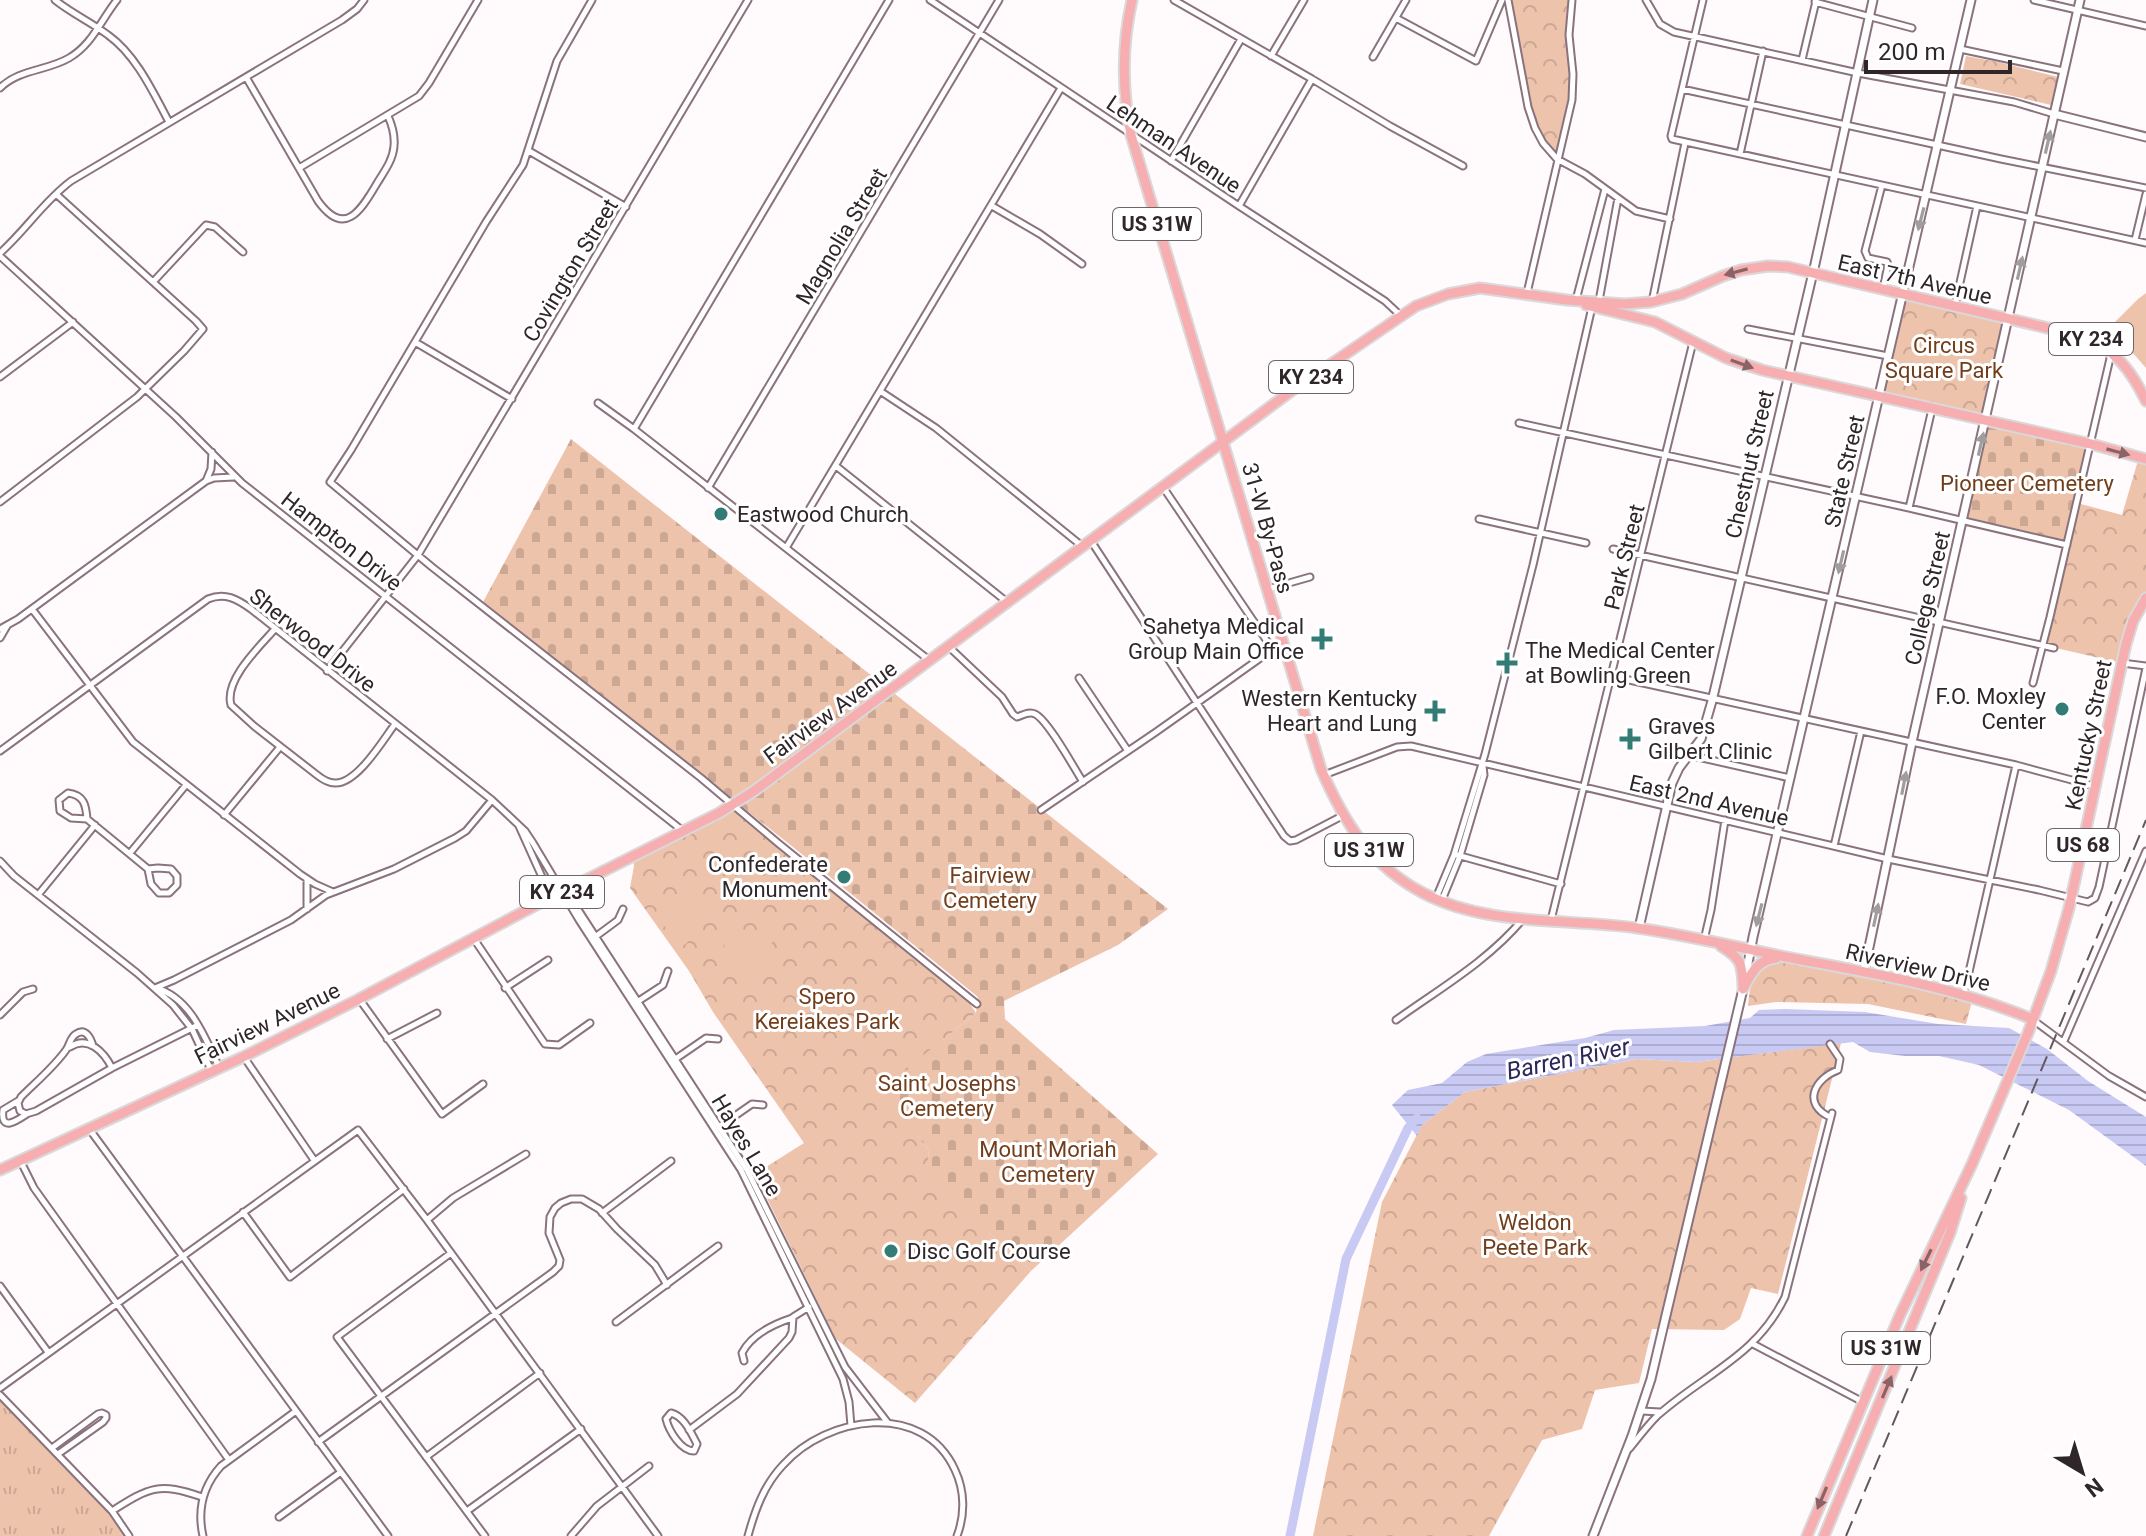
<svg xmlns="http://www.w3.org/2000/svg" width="2146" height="1536" viewBox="0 0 2146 1536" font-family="Roboto,sans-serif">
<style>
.grass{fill:url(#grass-tufts)}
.forest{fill:url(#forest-crowns)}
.cemetery{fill:url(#cemetery-stones)}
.pitch{fill:#edc3ac}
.water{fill:url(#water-rules)}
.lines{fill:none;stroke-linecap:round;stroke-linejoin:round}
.river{stroke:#c8caf3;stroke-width:9}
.minor-casing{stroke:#8a737e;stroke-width:9}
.tertiary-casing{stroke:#8a737e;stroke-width:11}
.primary-casing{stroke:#dad8d9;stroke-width:13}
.minor{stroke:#fff;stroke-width:5}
.tertiary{stroke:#fff;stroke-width:7}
.primary{stroke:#f7aeb0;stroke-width:9}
.rail{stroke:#61595c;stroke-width:2;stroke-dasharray:16 8;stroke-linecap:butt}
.oneway{fill:#a19d9f}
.oneway2{fill:#896366}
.poi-dot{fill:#337b75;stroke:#fff;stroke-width:3}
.labels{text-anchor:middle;stroke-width:6;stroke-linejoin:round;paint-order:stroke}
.shield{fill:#fff;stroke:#6d676a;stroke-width:2}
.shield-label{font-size:20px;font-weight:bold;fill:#2f262a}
.street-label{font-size:22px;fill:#2f262a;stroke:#fff}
.park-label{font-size:22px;fill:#723d1a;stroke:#fff}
.poi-label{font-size:22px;fill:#2f262a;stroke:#fff;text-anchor:start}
.water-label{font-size:24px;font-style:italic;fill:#2b275a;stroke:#fff}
</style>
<defs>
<pattern id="grass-tufts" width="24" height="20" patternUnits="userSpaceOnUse" patternTransform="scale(2)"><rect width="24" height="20" fill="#edc3ac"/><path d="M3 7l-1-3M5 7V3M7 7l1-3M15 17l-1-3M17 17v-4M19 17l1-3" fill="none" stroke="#cca794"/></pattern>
<pattern id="forest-crowns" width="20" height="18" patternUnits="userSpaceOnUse" patternTransform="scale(2)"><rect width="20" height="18" fill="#edc3ac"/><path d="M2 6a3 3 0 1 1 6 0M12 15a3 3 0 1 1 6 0" fill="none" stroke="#cca794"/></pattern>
<pattern id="cemetery-stones" width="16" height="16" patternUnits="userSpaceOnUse" patternTransform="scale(2)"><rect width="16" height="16" fill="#edc3ac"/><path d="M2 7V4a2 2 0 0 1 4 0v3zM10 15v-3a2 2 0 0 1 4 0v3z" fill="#cca794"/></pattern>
<pattern id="water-rules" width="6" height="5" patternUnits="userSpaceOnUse" patternTransform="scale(2)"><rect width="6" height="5" fill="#c8caf3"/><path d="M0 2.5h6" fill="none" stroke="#acadd0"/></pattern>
</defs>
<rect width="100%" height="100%" fill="#fffafc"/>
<!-- grass -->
<path class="grass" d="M0,1396l112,115 17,25h-129z"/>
<!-- forest -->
<path class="forest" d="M1511,0h59c-6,28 0,49 1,76 0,25 -6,52 -15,75h-3l-13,-20 -6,-14z
M1966,56l32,6 60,15 -7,28 -91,-21z
M1903,295l106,23 -23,103 -107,-24z
M2139,457l7,2v139l-25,65 -78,-18 34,-142 45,12z
M733,804l236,198 7,11 -96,78 49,59 -2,24 104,97 -116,132 -79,-64 -81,-165 49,-31 -91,-131 -24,-41 -59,-83 4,-22 -1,-10z
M1765,962h30l118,23 59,16 -6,23 -98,-20 -92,-2 -28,4c2,-18 3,-31 17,-44z
M1841,1043l-63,251 -27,-6 -11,31 -16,11 -72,-1 -13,54 -44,7 -13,39 -40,11 -53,96h-176l69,-334 40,-77 43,-33 172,-33 59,3z"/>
<!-- cemetery -->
<path class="cemetery" d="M1986,421l106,23 -25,101 -104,-25z
M571,439l597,470 -50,36 -114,56 1,18 153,135 -127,117 -105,-97 3,-24 -50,-59 97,-78 2,-16 -170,-138 -325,-257z"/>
<!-- pitch -->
<path class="pitch" d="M2146,293v75l-20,-23 -13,-21 25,-25z
M683,898l20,3 13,10 -31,34 -33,-30 12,-11z
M736,928l38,7c-5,29 -29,45 -57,38l10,-38z"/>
<!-- water -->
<path class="water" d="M1785,1009l80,3 73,12 71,4 38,21 41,32 58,36v49l-77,-56 -90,-45 -40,-9h-34l-35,-4 -17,-10 -157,20 -59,-3 -172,33 -43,33 -5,11 -25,-31 16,-15 34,-7 25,-21 19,-8 99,-16 29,-8 91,-4 45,-8 9,-8z"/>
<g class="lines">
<!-- river -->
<path class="river" d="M1290,1536l56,-277 62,-131 9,-10"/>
<!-- minor casing -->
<g class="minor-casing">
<path id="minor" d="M55,0c16,13 36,22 53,35 28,20 45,57 61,87
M592,0l-35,61 -34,104 -37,57 -135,228 -21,32 102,85 269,211 77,65 199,161
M930,0l309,206 146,95 15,14
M1174,0l138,79 78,47 73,40
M1508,0l20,107 7,21 8,15 14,16 28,15 51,37 34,8
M1646,0l14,24 14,8 184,41 156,29 40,12
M1703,0l-32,136 1,3 474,104
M2034,0l112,26
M1815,2l97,26
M1396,18l80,43 26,-61
M1960,49l103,22
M1271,56l33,-56
M1373,57l33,-57
M1802,60l14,-59
M246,77l72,124c26,36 42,11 58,-16 7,-12 17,-24 18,-39 1,-10 -2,-21 -6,-30
M0,88c19,-19 47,-17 69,-30 23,-13 32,-38 48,-58
M1682,89l319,70 145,29
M529,151l97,56
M1740,154l23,-103
M1171,161l70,-122
M299,168l120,-72 10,-13 49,-83
M1882,185l-17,66 3,7 19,4 1,3 -5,24
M992,206l48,28 42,30
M1239,206l73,-127
M2135,240l11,-46
M0,253c25,-22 44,-52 71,-72l271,-161 15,-11 7,-9
M0,256l176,161 66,66 441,348
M153,282l53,-57 9,2 28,25
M1527,293l45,-193 1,-26 -4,-39 3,-35
M1576,300l29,-111
M1599,301l19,-103
M1652,302l33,-159
M1955,305l22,-99
M1748,329l140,27
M415,342l97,57
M0,377l73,-55
M880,391l56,37 146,118
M598,403l36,26 295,231
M1519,423l390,85 158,37
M634,429l255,-429
M836,466l171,136
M206,481l5,-12 1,-17
M1163,487l110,163
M708,488l291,-488
M0,502l137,-105 47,-46 19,-22 -7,-8 -140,-127
M1909,508l23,-99
M1479,519l107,24
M1091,541l193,295 6,5 6,-1 46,-24
M786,548l275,-460
M1613,549l441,99
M1268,589l42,-12
M32,609l101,133 167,132 15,10 18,8
M0,629l18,-10 188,-138 8,-3 20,-1
M275,629c-16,18 -51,51 -44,76l23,21 63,49c5,4 11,8 18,8 22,1 48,-43 60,-59
M0,638l7,-12
M948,646l54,51 11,17 4,3c6,-2 12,-6 18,-3 13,6 39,54 48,68
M2122,663l24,3
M327,671l91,-116 330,-555
M1611,676l405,89 78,21
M1079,678l49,73
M2033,683l17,-66 61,-263
M0,751l208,-152c17,-7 29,0 43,10l241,191 33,31 8,12 46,77 162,250 102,209 6,23 2,24
M1689,755l101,23
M1324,775l73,-28 14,-1 477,113 151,31 49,12 7,-4 4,-11 47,-219
M68,793c16,2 18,12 19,26l-16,-1 -11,-7 -1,-11z
M1041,810l115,-78 103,-73 23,-14
M224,815l56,-68
M87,819l61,50
M519,826l32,71
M1834,846l27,-115
M130,853l56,-68
M1457,855l104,29
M0,861l14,15 123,97 36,32 19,24 19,41
M158,868l13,1 6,7v9l-8,8h-10l-8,-9 -3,-15z
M566,891l181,279 98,197 43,56
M38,895l57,-70
M1436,898l18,-43 31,-101 48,-189 59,-258
M1442,900l18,-44 24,-81 -1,-9
M307,909v-29
M1551,920l142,-578
M595,937l23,-17 5,-11
M474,939l71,105 14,1 31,-22
M1704,940l7,-30 14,-90
M155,988l19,-8 117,-60 35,-25 68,-26 61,-31 11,-7 26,-31
M156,988c35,10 49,50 63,79
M505,988l43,-28
M1964,994l52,-229
M360,1000l82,114 41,-30
M637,1002l26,-17 5,-14
M0,1015l23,-23 10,-3
M1396,1020c43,-31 92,-59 127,-101
M2033,1020l76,56 37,21
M387,1039l50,-26
M2064,1041l82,-190
M1830,1044l10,15 -2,11c-24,9 -36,34 -8,47
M93,1046c-2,-7 -7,-19 -17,-12 -6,3 -6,11 -10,16 -12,17 -30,32 -45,47l-3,6 2,8 6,3 10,-3 76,-43 86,-43
M70,1047c18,-12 34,5 42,21
M244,1057l70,103
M674,1060l32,-22 12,1
M18,1101l-15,9c-3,23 15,10 24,4
M719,1127l33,-23 11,1
M90,1130l298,406
M21,1162l13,26 195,272
M243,1212l47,65 114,-88
M602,1213l69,-52
M427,1220l26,-22 73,-44
M451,1253l-114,84 148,199
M0,1286l48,66
M616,1322l102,-76
M1753,1344l110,58
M744,1361l-2,-8c9,-18 32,-29 50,-35
M0,1388l358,-258 69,90 231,316
M0,1395l112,116 17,25
M1642,1411l18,1
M671,1413c13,3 20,20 26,31l-3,7c-13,0 -25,-20 -28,-32z
M689,1430l48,-36 52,-56 3,-6 1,-15 16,-10
M318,1442l235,-170 6,-6 1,-6 -11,-27 1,-16 5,-9 6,-5 10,-4h11l17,10 18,20 38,36 12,20
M52,1448l46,-34 4,-1 4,2v3l-3,4 -45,32
M1629,1449c9,-11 18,-23 28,-33 47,-42 99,-59 128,-119l47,-184
M426,1457l114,-84
M112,1511c38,-24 47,-29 90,-14
M467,1511l114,-82
M279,1517l62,-45
M203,1536c-6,-27 0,-50 18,-70l75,-55
M571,1536l26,-30 52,-40
M748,1536c7,-26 16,-51 35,-71 44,-49 140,-65 172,5 10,21 10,45 2,66"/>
</g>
<!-- tertiary casing -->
<g class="tertiary-casing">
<path id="tertiary" d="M2054,114l92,23
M1639,928l33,-145 7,-15 22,-29 11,-38 103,-437 58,-264
M1864,971l48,-229 168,-742
M1593,1536l39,-100 19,-57 92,-390 10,-52 218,-937"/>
</g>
<!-- primary casing -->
<g class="primary-casing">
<path id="primary" d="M1132,0c-10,44 -10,90 -1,135l190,634c23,53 49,96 102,124 65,34 143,25 214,35 50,7 99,19 149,29 84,16 167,29 246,62
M1586,305l69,17 71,36 36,12 329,74 55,15
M1721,946c20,13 21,16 22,40
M1743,989c8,-15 14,-29 33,-31
M0,1170l243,-113 116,-58 179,-95 181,-91 35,-22 536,-399 126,-86 32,-12 32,-6 87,12 58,4 26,-2 31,-8 41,-18 18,-6 27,-4 20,1 294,69c33,13 49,34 64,65
M1807,1536l93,-221 72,-151 56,-131 23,-62 18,-63 57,-264 7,-23 13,-23
M1824,1536l126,-303 11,-35"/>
</g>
<!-- minor -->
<use href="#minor" class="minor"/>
<!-- tertiary -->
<use href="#tertiary" class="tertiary"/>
<!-- primary -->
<use href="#primary" class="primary"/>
<!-- rail -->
<path class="rail" d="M1846,1536l300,-716"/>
</g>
<!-- one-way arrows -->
<defs><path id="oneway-solid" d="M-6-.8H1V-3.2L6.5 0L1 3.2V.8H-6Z" transform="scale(2)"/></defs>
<g class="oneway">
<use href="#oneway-solid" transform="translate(2048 142) rotate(-77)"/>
<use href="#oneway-solid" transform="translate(1921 219) rotate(104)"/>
<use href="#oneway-solid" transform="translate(2020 268) rotate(-77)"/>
<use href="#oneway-solid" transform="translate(1981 444) rotate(-77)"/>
<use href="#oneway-solid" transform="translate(1841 562) rotate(103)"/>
<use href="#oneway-solid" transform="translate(1904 783) rotate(-79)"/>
<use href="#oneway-solid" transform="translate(1759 915) rotate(104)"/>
<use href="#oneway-solid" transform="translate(1876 915) rotate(-78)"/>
</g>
<g class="oneway2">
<use href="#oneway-solid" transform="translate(1736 272) rotate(165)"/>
<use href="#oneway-solid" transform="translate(1742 364) rotate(20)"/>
<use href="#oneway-solid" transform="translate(2118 452) rotate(15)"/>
<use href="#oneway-solid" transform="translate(1926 1260) rotate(116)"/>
<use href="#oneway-solid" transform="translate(1887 1387) rotate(-67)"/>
<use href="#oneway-solid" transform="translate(1822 1498) rotate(113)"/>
</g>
<!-- markers -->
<g class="poi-dot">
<circle cx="721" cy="514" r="8"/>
<path d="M1318 627h8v8h8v8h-8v8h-8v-8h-8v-8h8z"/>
<path d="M1503 651h8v8h8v8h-8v8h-8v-8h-8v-8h8z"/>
<circle cx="2062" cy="709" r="8"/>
<path d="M1431 699h8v8h8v8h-8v8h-8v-8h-8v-8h8z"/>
<path d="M1626 727h8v8h8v8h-8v8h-8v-8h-8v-8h8z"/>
<circle cx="844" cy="877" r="8"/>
<circle cx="891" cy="1251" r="8"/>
</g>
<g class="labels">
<!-- shield labels -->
<g class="shield">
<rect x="1113" y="208" width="88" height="32" rx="6"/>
<rect x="2049" y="323" width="84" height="32" rx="6"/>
<rect x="1269" y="361" width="84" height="32" rx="6"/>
<rect x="2047" y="829" width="72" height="32" rx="6"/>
<rect x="1325" y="834" width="88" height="32" rx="6"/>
<rect x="520" y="876" width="84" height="32" rx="6"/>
<rect x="1842" y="1332" width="88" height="32" rx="6"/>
</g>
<g class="shield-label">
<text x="1157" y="231">US 31W</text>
<text x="2091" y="346">KY 234</text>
<text x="1311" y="384">KY 234</text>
<text x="2083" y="852">US 68</text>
<text x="1369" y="857">US 31W</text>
<text x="562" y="899">KY 234</text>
<text x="1886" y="1355">US 31W</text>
</g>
<!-- street labels -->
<g class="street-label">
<text transform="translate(1174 144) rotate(34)" y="8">Lehman Avenue</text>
<text transform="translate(841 236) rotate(-59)" y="8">Magnolia Street</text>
<text transform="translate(570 270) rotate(-59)" y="8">Covington Street</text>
<text transform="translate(1915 279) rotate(13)" y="8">East 7th Avenue</text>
<text transform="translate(1749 464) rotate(-77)" y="8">Chestnut Street</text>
<text transform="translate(1844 471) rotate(-77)" y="8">State Street</text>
<text transform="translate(1268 528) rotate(74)" y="8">31-W By-Pass</text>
<text transform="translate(342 541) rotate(38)" y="8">Hampton Drive</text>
<text transform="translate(1624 557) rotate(-76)" y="8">Park Street</text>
<text transform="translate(1927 598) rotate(-77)" y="8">College Street</text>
<text transform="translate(313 640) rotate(38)" y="8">Sherwood Drive</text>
<text transform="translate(830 712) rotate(-36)" y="8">Fairview Avenue</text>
<text transform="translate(2088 735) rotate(-78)" y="8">Kentucky Street</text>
<text transform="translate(1709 800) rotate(13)" y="8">East 2nd Avenue</text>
<text transform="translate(1918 967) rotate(13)" y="8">Riverview Drive</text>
<text transform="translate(267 1023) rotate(-26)" y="8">Fairview Avenue</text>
<text transform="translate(747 1145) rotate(59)" y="8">Hayes Lane</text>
</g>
<!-- park labels -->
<g class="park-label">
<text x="1944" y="353">Circus<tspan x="1944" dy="25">Square Park</tspan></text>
<text x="2027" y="491">Pioneer Cemetery</text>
<text x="990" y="883">Fairview<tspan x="990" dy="25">Cemetery</tspan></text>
<text x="827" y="1004">Spero<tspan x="827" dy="25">Kereiakes Park</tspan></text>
<text x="947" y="1091">Saint Josephs<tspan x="947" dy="25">Cemetery</tspan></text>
<text x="1048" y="1157">Mount Moriah<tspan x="1048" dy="25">Cemetery</tspan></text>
<text x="1535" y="1230">Weldon<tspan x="1535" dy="25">Peete Park</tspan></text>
</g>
<!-- poi labels -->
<g class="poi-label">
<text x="737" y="522">Eastwood Church</text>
<text x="1304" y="634" text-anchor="end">Sahetya Medical<tspan x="1304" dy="25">Group Main Office</tspan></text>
<text x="1525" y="658">The Medical Center<tspan x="1525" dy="25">at Bowling Green</tspan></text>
<text x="2046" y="704" text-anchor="end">F.O. Moxley<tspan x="2046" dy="25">Center</tspan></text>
<text x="1417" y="706" text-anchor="end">Western Kentucky<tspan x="1417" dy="25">Heart and Lung</tspan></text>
<text x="1648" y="734">Graves<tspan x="1648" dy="25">Gilbert Clinic</tspan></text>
<text x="828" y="872" text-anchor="end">Confederate<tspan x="828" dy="25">Monument</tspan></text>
<text x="907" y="1259">Disc Golf Course</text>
</g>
<!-- water labels -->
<g class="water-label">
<text transform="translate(1568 1059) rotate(-12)" y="8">Barren River</text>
</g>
</g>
<!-- north arrow -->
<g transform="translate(2082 1472) rotate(142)" stroke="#ffffff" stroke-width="6" paint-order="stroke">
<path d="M0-6L14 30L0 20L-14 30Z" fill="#2f262a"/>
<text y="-12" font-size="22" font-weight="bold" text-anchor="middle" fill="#2f262a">N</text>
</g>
<!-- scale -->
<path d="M1866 60v12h144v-12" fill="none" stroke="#2f262a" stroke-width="4"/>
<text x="1878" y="60" font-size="24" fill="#2f262a" stroke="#ffffff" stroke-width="6" paint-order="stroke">200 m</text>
</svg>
